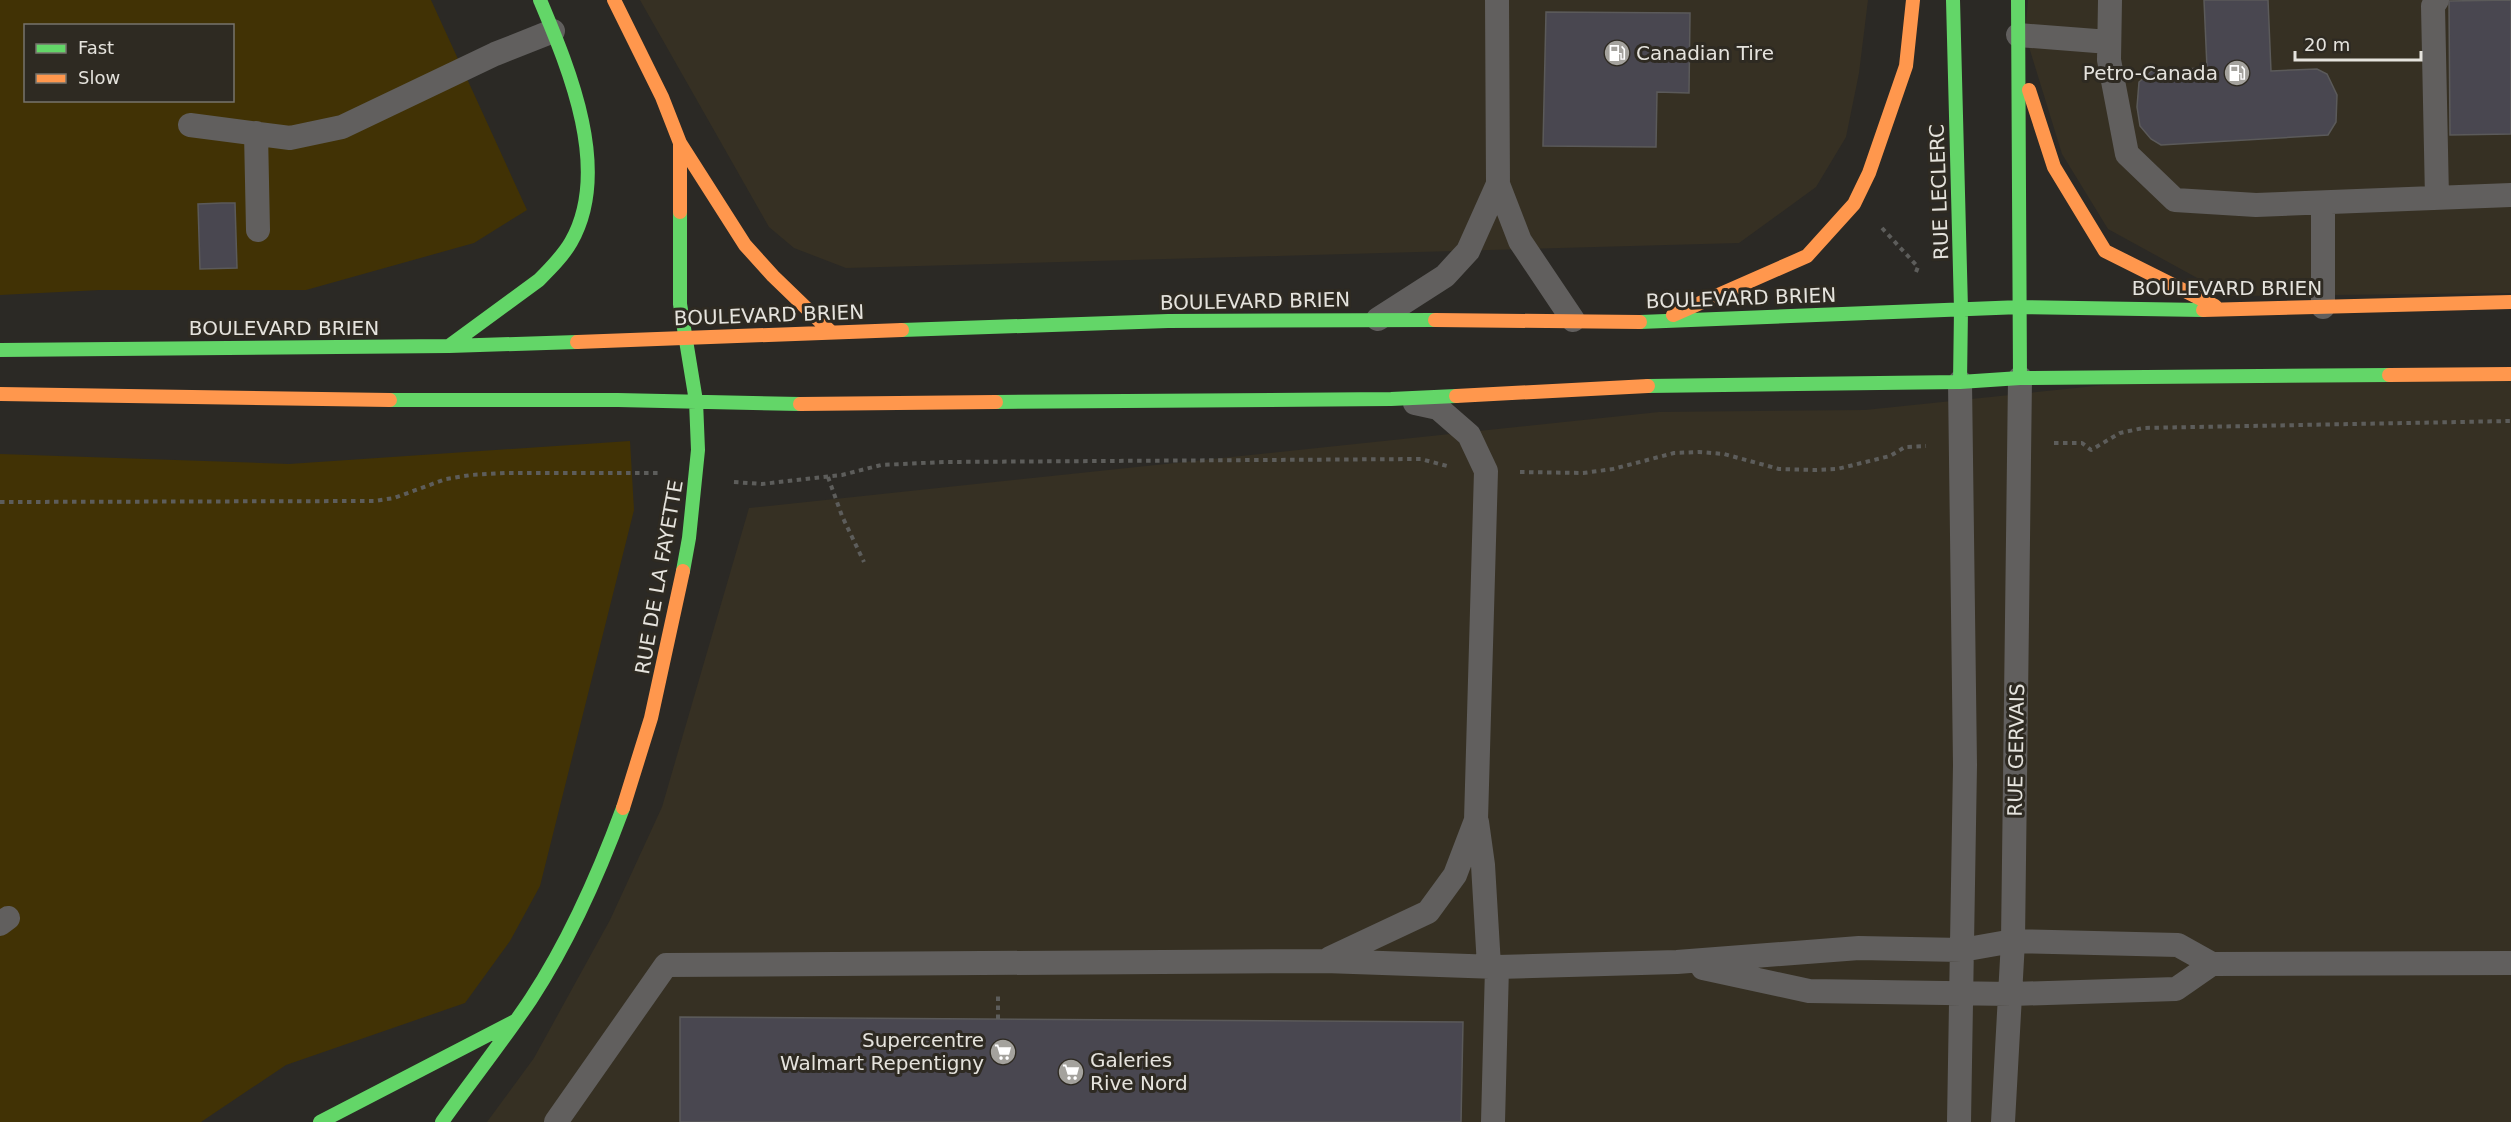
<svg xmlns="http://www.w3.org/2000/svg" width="2511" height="1122" viewBox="0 0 2511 1122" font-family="'DejaVu Sans',sans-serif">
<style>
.built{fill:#363023}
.green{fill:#413205;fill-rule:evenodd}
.building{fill:#494750;stroke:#5b5a5a;stroke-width:1.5}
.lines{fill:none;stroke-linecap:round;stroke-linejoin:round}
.path{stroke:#5d5d5b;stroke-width:4;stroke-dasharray:4.5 4.5;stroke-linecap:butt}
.lane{stroke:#615f5e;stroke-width:24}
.fast{stroke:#63d668;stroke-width:14}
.slow{stroke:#ff974d;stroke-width:14}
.labels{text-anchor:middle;stroke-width:6;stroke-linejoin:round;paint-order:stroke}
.poi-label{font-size:20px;fill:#e5e3dd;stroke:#2e2a22;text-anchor:start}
.street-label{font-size:20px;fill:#e5e3dd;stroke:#2e2a22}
</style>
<rect width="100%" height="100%" fill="#2b2925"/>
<!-- built -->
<path class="built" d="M640,0h1228l-9,73 -13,64 -30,50 -77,56 -893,25 -52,-20 -25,-21z
M2028,0h483v293l-281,3 -122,-67 -46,-75 -37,-120z
M2511,374v748h-2024l47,-64 76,-138 52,-113 87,-299 910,-96 206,-2 317,-33z"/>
<!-- green -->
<path class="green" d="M0,0h431l96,210 -53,33 -168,47h-206l-100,5zM26,26h206v74h-206z
M630,441l4,69 -94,376 -30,55 -45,62 -179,62 -85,57h-201v-668l289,10z"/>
<!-- building -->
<path class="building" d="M2204,0h64l3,71 46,-2 10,5 10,21 -1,27 -8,13 -167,10 -10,-6 -11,-13 -3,-19 2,-25 14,-12 54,-2z
M2511,0v134l-61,1 -1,-134z
M1546,12l144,1 -1,80 -32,-1 -1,55 -113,-1z
M222,203h13l2,65 -37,1 -2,-65z
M680,1017l783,5 -2,100h-781z"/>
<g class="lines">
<!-- path -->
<path class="path" d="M1882,228l36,39 -2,5
M2054,443h28l9,7 29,-17 23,-5 368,-7
M1520,472l63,1 30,-4 61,-16 25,-1 25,2 55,15 37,1 21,-1 53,-13 15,-9 21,-1
M828,477l14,39 22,46
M734,482l28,2 80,-9 39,-10 63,-3 477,-3 26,7
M0,502l374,-1 20,-3 52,-19 25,-4 34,-2h153
M998,1019v-23"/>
<!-- lane -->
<path class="lane" d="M1497,0l1,184 22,57 53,79
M2110,0l-1,60 18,94 48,46 81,5 255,-10
M2018,35l91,7
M190,125l100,13 52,-11 153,-73 58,-23
M256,133l2,97
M2437,198l-4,-192 4,-6
M2323,203v104
M1378,319l67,-43 23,-25 30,-67
M1477,822l6,43 6,101
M0,924l8,-6
M1330,958l98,-46 27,-37 21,-55 10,-349 -17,-36 -31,-27 -23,-5
M1703,968l106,23 203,3 164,-5 36,-25
M556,1122l110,-157 659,-4 172,6 180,-5 182,-14 103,2 51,-9 165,4 34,19 299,-1
M1493,1122l4,-155
M1959,1122l6,-357 -5,-383
M2003,1122l10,-181 7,-563"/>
<!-- fast -->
<path class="fast" d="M1953,0l8,309 -1,73
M2018,0l2,378
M680,212v92l16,97 2,49 -9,88 -6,33
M1640,322l381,-15 182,3
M902,330l266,-9 267,-1
M449,346l90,-66c12,-12 24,-24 32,-38 41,-72 -2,-173 -31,-242
M0,350l449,-4 128,-4
M1648,386l312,-4 60,-4 369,-3
M390,400h228l182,4
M996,402l395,-3 65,-3
M320,1122l195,-101
M442,1122c29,-41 61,-81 89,-123 38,-58 68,-126 92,-191"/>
<!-- slow -->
<path class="slow" d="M614,0l48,97 18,46v69
M2029,90l25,77 51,84 110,55
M680,143l65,102 28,31 58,56
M2203,310l308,-8
M1673,315l134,-59 47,-52 15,-31 37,-107 7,-66
M1435,320l205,2
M577,342l325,-12
M2389,375l122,-1
M0,394l390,6
M1456,396l192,-10
M800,404l196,-2
M623,808l28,-90 32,-147"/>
</g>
<!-- icons -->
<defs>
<g id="fuel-disc" transform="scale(1.35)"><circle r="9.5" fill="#a4a29d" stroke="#2e2a22"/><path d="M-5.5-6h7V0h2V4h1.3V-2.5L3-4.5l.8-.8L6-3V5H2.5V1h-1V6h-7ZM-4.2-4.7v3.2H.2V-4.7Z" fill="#fff"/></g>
<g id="supermarket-disc" transform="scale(1.35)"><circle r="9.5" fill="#a4a29d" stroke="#2e2a22"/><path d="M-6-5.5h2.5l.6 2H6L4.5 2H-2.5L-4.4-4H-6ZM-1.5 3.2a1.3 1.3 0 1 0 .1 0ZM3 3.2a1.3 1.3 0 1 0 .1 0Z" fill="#fff"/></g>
</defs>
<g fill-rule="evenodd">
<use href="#fuel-disc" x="1617" y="53"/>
<use href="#fuel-disc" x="2237" y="73"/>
<use href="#supermarket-disc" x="1003" y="1052"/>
<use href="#supermarket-disc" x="1071" y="1072"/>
</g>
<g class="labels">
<!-- poi labels -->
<g class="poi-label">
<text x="1636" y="60">Canadian Tire</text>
<text x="2218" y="80" text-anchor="end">Petro-Canada</text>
<text x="984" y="1047" text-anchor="end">Supercentre<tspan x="984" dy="23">Walmart Repentigny</tspan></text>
<text x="1090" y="1067">Galeries<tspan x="1090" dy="23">Rive Nord</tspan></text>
</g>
<!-- street labels -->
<g class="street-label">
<text transform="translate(1939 192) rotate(-92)" y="7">RUE LECLERC</text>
<text x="2227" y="295">BOULEVARD BRIEN</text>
<text transform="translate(1741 298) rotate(-2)" y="7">BOULEVARD BRIEN</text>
<text transform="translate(1255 301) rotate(-1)" y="7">BOULEVARD BRIEN</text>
<text transform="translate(769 315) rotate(-2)" y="7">BOULEVARD BRIEN</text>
<text x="284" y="335">BOULEVARD BRIEN</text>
<text transform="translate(659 577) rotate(-80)" y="7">RUE DE LA FAYETTE</text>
<text transform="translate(2016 750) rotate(-89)" y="7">RUE GERVAIS</text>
</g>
</g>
<!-- legend -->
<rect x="24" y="24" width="210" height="78" fill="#2e2a22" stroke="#77746d" stroke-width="1.5"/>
<rect x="36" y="44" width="30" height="9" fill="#63d668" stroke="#77746d" stroke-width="1.5"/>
<text x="78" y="54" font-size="18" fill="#e5e3dd">Fast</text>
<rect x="36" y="74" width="30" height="9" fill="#ff974d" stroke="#77746d" stroke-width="1.5"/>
<text x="78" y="84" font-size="18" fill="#e5e3dd">Slow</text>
<!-- scale -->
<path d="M2295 51v9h126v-9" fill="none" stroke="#e5e3dd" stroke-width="3"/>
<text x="2304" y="51" font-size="18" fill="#e5e3dd" stroke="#2e2a22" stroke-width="4.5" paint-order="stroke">20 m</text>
</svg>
